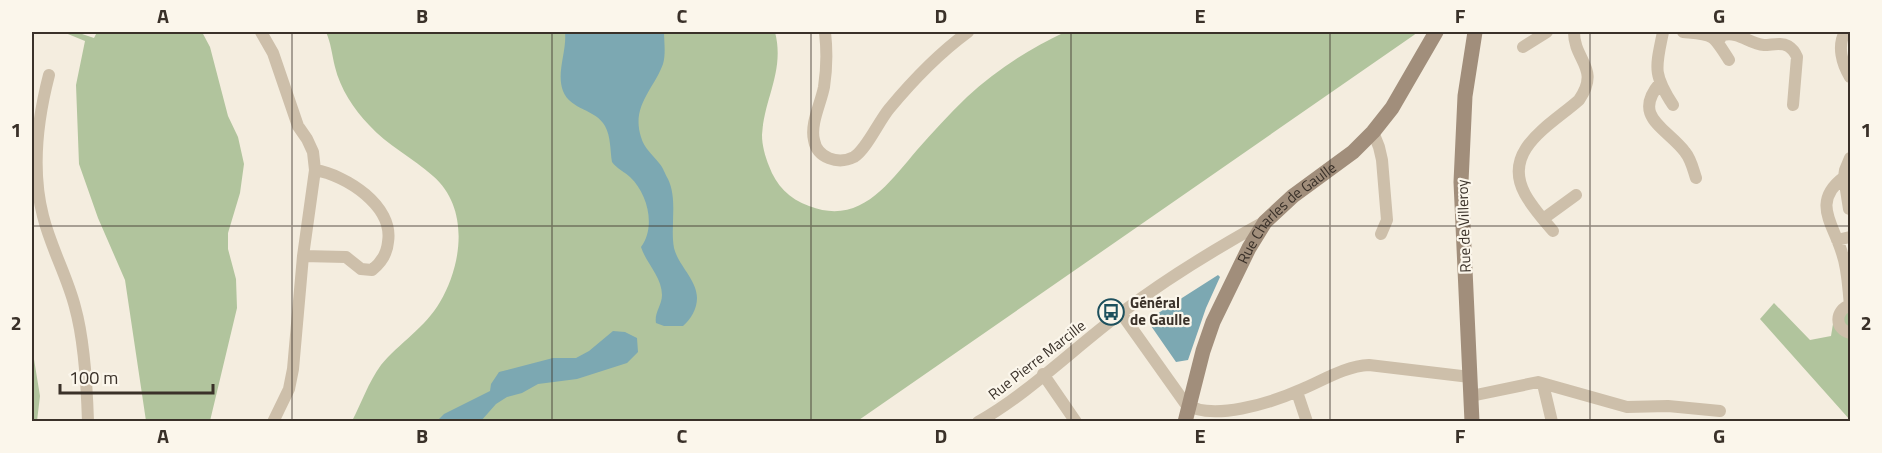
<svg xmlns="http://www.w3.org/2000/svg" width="1882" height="453" viewBox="0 0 1882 453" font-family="'Titillium Web',sans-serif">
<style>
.green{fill:#b1c49d}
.water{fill:#7ca8b2}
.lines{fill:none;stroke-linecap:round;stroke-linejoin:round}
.street{stroke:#cdbfaa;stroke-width:12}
.secondary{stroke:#a18e7b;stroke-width:15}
.grid{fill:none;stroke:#3a3129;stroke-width:1.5;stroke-opacity:0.55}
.labels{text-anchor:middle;stroke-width:4.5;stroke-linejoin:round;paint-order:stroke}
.street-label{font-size:15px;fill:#3a3129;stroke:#fbf6eb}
.poi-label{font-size:15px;font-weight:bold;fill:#3a3129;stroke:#fbf6eb;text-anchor:start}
.neatline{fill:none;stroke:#3a3129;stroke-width:2}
.grid-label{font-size:20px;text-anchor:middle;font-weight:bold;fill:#3a3129}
</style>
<rect width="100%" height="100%" fill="#f4eddf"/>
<!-- green -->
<path class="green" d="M63,32h13l18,6 3,-6h105l8,15 18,69 10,21 6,27 -4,29 -12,40v16l8,30 1,29 -27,113h-64l-21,-141 -27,-62 -19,-54 -3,-79 9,-44z
M326,32h449c10,39 -11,66 -13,103 0,10 3,21 7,31 7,19 20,33 40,40 51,20 79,-22 108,-56 16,-18 32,-36 50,-53 29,-27 62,-48 98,-65h352l-3,3 -558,387 -504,-1c10,-19 16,-38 29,-56 18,-22 44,-37 59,-63 22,-37 30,-94 -7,-126 -20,-18 -46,-31 -64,-51 -15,-15 -29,-37 -34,-58 -3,-12 -4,-24 -9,-35z
M1774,303l36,37 21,-4 2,-12 17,-21v117l-90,-101z
M32,347l8,49 -3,25h-5z"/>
<!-- water -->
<path class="water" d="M565,32h99c0,9 2,22 -1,32 -9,25 -32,42 -22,73 3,11 11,17 18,26 4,4 6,11 9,16 10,21 2,47 6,69 4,17 23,32 23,50 0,11 -6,21 -14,28h-19l-8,-3c-2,-10 6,-18 6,-28 0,-18 -16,-32 -21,-48 15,-20 7,-53 -11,-70 -5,-5 -13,-8 -18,-15 -2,-12 -1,-25 -7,-36 -9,-17 -35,-16 -42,-35 -7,-18 4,-40 2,-59z
M1218,275l2,2 -14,31 -18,52 -12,2 -27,-39v-4z
M613,331l12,1 12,6 1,14 -11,11 -50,16 -39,5 -16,9 -15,4 -11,7 -15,17h-44l7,-7 46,-23 1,-7 8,-12 54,-14h23l13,-7z"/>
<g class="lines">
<!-- street -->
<path class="street" d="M261,32l12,21 25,73 9,13 6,13 2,18 -12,86 -10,113 -4,20 -16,33
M825,32c2,18 2,36 -1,55 -3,16 -14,37 -10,53 3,18 24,25 40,17 12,-7 25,-36 35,-48 24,-29 49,-55 79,-77
M1663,32c-7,35 -11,41 10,73
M1683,32c31,3 29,1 46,28
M1845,32c-8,14 -3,32 5,45
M1718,41l5,-6c16,-4 26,9 41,10 8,0 17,-3 24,1 5,3 7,6 9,11l-4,48
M1523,47l24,-15
M49,75c-12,46 -18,94 -6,141 8,32 24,60 32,91 9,32 12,82 13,115
M1660,83c-29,34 7,45 25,69 6,7 8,17 11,26
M1373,132l6,15 3,13 5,60 -6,14
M1844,177l5,32
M1543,219l33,-24
M1553,231c-10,-12 -21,-24 -28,-37 -24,-44 26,-69 54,-94 22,-32 -5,-39 -5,-68
M1837,240l13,-3
M303,256l43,1 15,12 11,1c10,-8 15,-16 16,-28 6,-36 -42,-67 -73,-72
M1850,305c-2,-17 -2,-35 -8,-52 -9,-30 -31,-51 2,-76l1,-7 5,-12
M1850,305c-15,5 -16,24 0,28
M1121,313l64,90c25,20 88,-1 115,-13 22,-9 45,-24 69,-25l101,12
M1043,374l33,48
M1543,384l9,38
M1297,392l10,30
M1471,396l67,-14 89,25 41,-1 52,5
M978,422c50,-28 96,-74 143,-109 45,-34 94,-64 143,-91"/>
<!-- secondary -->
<g class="secondary">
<path id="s1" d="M1185,422l18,-71 10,-29 36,-74 16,-26 28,-26 60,-44 20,-20 19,-24 44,-76"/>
<path d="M1472,422l-11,-240 4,-86 10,-64"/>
</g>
</g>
<!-- grid -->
<path class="grid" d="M292,32v390M552,32v390M811,32v390M1071,32v390M1330,32v390M1590,32v390M32,226h1818"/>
<!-- icons -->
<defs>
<g id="bus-ring" transform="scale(1.35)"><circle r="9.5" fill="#fbf6eb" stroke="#1d505d" stroke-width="1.5"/><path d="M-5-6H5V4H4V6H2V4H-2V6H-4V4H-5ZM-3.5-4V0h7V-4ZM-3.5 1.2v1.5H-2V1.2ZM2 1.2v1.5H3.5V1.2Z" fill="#1d505d"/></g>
</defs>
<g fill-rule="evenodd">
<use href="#bus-ring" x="1111" y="312"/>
</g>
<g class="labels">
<!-- street labels -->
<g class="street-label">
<text dy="5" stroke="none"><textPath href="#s1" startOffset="238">Rue Charles de Gaulle</textPath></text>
<text transform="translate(1464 226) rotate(-92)" y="5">Rue de Villeroy</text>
<text transform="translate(1037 360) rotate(-38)" y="5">Rue Pierre Marcille</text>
</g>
<!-- poi labels -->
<g class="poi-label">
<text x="1130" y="308">Général<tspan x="1130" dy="17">de Gaulle</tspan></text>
</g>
</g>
<!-- border -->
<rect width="1882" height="453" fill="none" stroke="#fbf6eb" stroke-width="66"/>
<!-- scale -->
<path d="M60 384v9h153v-9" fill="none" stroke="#3a3129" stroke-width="3"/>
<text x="69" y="384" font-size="18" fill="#3a3129" stroke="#fbf6eb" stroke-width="4.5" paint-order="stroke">100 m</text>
<rect x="33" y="33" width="1816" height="387" class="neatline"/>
<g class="grid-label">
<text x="163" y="23">A</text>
<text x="422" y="23">B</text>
<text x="682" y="23">C</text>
<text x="941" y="23">D</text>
<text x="1200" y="23">E</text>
<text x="1460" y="23">F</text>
<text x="1719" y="23">G</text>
<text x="16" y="137">1</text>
<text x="1866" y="137">1</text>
<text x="16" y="330">2</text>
<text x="1866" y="330">2</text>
<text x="163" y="443">A</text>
<text x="422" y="443">B</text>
<text x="682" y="443">C</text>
<text x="941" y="443">D</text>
<text x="1200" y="443">E</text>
<text x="1460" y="443">F</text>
<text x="1719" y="443">G</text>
</g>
</svg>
